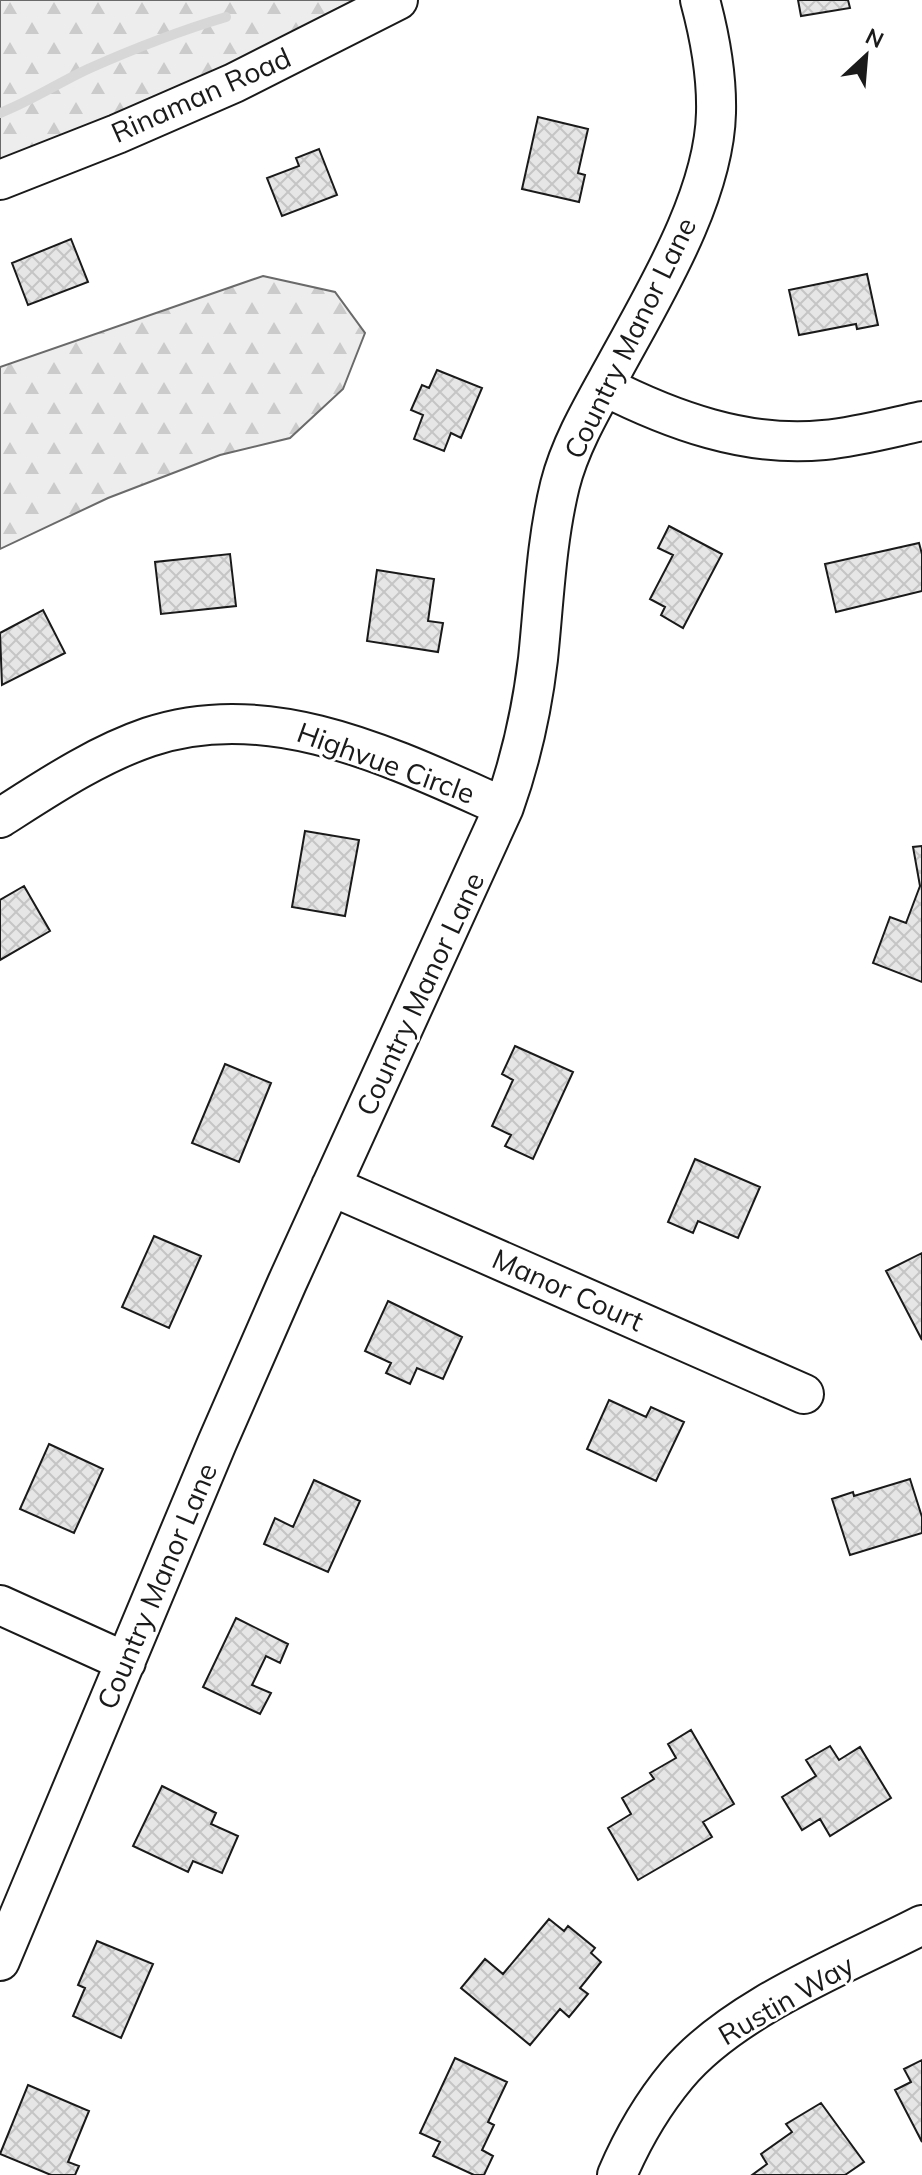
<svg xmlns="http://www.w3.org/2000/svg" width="922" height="2175" viewBox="0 0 922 2175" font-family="Mulish,sans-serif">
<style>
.forest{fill:url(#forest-firs);stroke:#6a6a6a;stroke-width:2}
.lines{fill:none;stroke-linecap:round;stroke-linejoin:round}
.stream{stroke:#d7d7d7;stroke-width:10}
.building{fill:url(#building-cross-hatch);stroke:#1a1a1a;stroke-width:2}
.minor-casing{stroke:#1a1a1a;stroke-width:42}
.minor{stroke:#fff;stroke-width:38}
.labels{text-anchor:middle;stroke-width:6;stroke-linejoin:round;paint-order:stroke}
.street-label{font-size:28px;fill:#1a1a1a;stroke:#fff}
</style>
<defs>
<pattern id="forest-firs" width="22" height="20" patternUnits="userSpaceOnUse" patternTransform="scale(2)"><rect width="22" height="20" fill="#ededed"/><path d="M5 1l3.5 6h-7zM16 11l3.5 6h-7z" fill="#cbcbcb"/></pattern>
<pattern id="building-cross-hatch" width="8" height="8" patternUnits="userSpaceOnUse" patternTransform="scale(2)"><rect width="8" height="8" fill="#e6e6e6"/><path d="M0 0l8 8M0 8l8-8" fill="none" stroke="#c5c5c5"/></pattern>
</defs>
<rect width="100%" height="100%" fill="#fff"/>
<!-- forest -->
<path class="forest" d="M0,0h398l-398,180z
M263,276l72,16 30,41 -22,56 -53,49 -70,17 -112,43 -108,51v-182z"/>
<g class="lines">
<!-- stream -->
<path class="stream" d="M0,113c31,-12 58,-30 88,-44 45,-20 91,-38 138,-52"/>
</g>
<!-- building -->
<path class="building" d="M798,0h50l2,8 -49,8z
M538,117l50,12 -10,44 7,2 -6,27 -57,-13z
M319,149l18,46 -55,21 -15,-38 32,-12 -3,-8z
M71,239l17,43 -60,23 -16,-42z
M867,274l11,51 -21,4 -1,-5 -57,11 -10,-45z
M437,370l45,18 -21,50 -10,-5 -7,18 -30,-12 9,-24 -12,-5 11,-25 7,3z
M669,526l53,28 -39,74 -22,-13 4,-8 -15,-8 23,-44 -15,-7z
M919,543l3,11v37l-86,21 -11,-48z
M230,554l6,52 -75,8 -6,-52z
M377,570l57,9 -6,42 15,2 -5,29 -71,-11z
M43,610l22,43 -63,32 -2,-52z
M305,831l54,9 -14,76 -53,-9z
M922,846v136l-49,-19 17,-46 16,6 14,-37 -7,-39z
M24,886l26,45 -50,29v-60z
M515,1046l58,26 -40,87 -28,-13 6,-11 -19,-9 21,-46 -11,-6z
M225,1064l46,19 -32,79 -47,-19z
M695,1159l65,28 -22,51 -40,-17 -5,12 -25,-11z
M154,1236l47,20 -32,72 -47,-21z
M922,1253v87l-36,-69z
M388,1301l74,36 -19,42 -26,-11 -7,16 -24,-11 5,-10 -26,-12z
M609,1400l37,17 5,-10 33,15 -28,59 -69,-32z
M49,1444l54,25 -29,64 -54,-24z
M910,1479l12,38v16l-72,22 -18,-56 21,-7 1,4z
M314,1480l46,21 -32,71 -64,-28 11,-26 18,9z
M236,1618l52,26 -8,19 -14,-7 -14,29 19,8 -11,21 -57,-27z
M691,1730l43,74 -31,18 9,15 -74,43 -30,-52 23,-14 -9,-16 32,-19 -4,-6 26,-15 -8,-14z
M830,1746l9,14 21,-13 31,51 -61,38 -10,-17 -18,11 -20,-33 34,-21 -10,-16z
M162,1786l54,27 -5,11 27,12 -16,37 -29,-12 -5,11 -55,-26z
M549,1919l15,12 4,-5 27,22 -4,5 10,9 -21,26 8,6 -19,23 -9,-8 -30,36 -69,-57 24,-29 18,15z
M97,1941l56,23 -32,74 -48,-22 12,-28 -7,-3z
M455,2058l52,24 -19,40 6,3 -12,25 11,6 -9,19h-10l-41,-19 7,-14 -20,-9z
M922,2060v82l-27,-52 16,-8 -7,-13z
M28,2085l61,26 -21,51 11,4 -4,9h-24l-51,-21z
M821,2103l43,59 -19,13h-93l15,-11 -6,-10 31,-22 -6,-8z"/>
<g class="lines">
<!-- minor casing -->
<g class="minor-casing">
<path id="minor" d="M0,180l117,-46 117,-51 164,-83
M604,386c67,34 143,62 220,54 33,-3 66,-12 98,-19
M0,818c47,-30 96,-63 149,-81 122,-41 246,22 355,70
M331,1186l473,208
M0,1605l126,57
M0,1961l217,-518 70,-160 217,-476c17,-48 28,-97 34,-148 6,-57 8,-117 22,-174 10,-40 33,-79 53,-115 40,-74 101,-172 103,-257 1,-38 -6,-76 -16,-113
M617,2175c15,-35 35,-70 60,-100 56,-67 167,-110 245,-150"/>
</g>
<!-- minor -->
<use href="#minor" class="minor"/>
</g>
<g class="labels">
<!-- street labels -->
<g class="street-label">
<text transform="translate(201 95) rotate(-24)" y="10">Rinaman Road</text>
<text transform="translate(630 338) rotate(-64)" y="10">Country Manor Lane</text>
<text transform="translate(386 763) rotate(20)" y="10">Highvue Circle</text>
<text transform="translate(420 994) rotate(-65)" y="10">Country Manor Lane</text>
<text transform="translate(568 1290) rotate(24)" y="10">Manor Court</text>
<text transform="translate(157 1586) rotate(-67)" y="10">Country Manor Lane</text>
<text transform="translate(786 2000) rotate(-30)" y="10">Rustin Way</text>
</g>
</g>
<!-- north arrow -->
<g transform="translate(866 56) rotate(26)" stroke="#ffffff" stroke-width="6" paint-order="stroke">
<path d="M0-6L14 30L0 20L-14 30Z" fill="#1a1a1a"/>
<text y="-12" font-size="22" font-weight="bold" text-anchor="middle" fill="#1a1a1a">N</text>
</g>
</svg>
